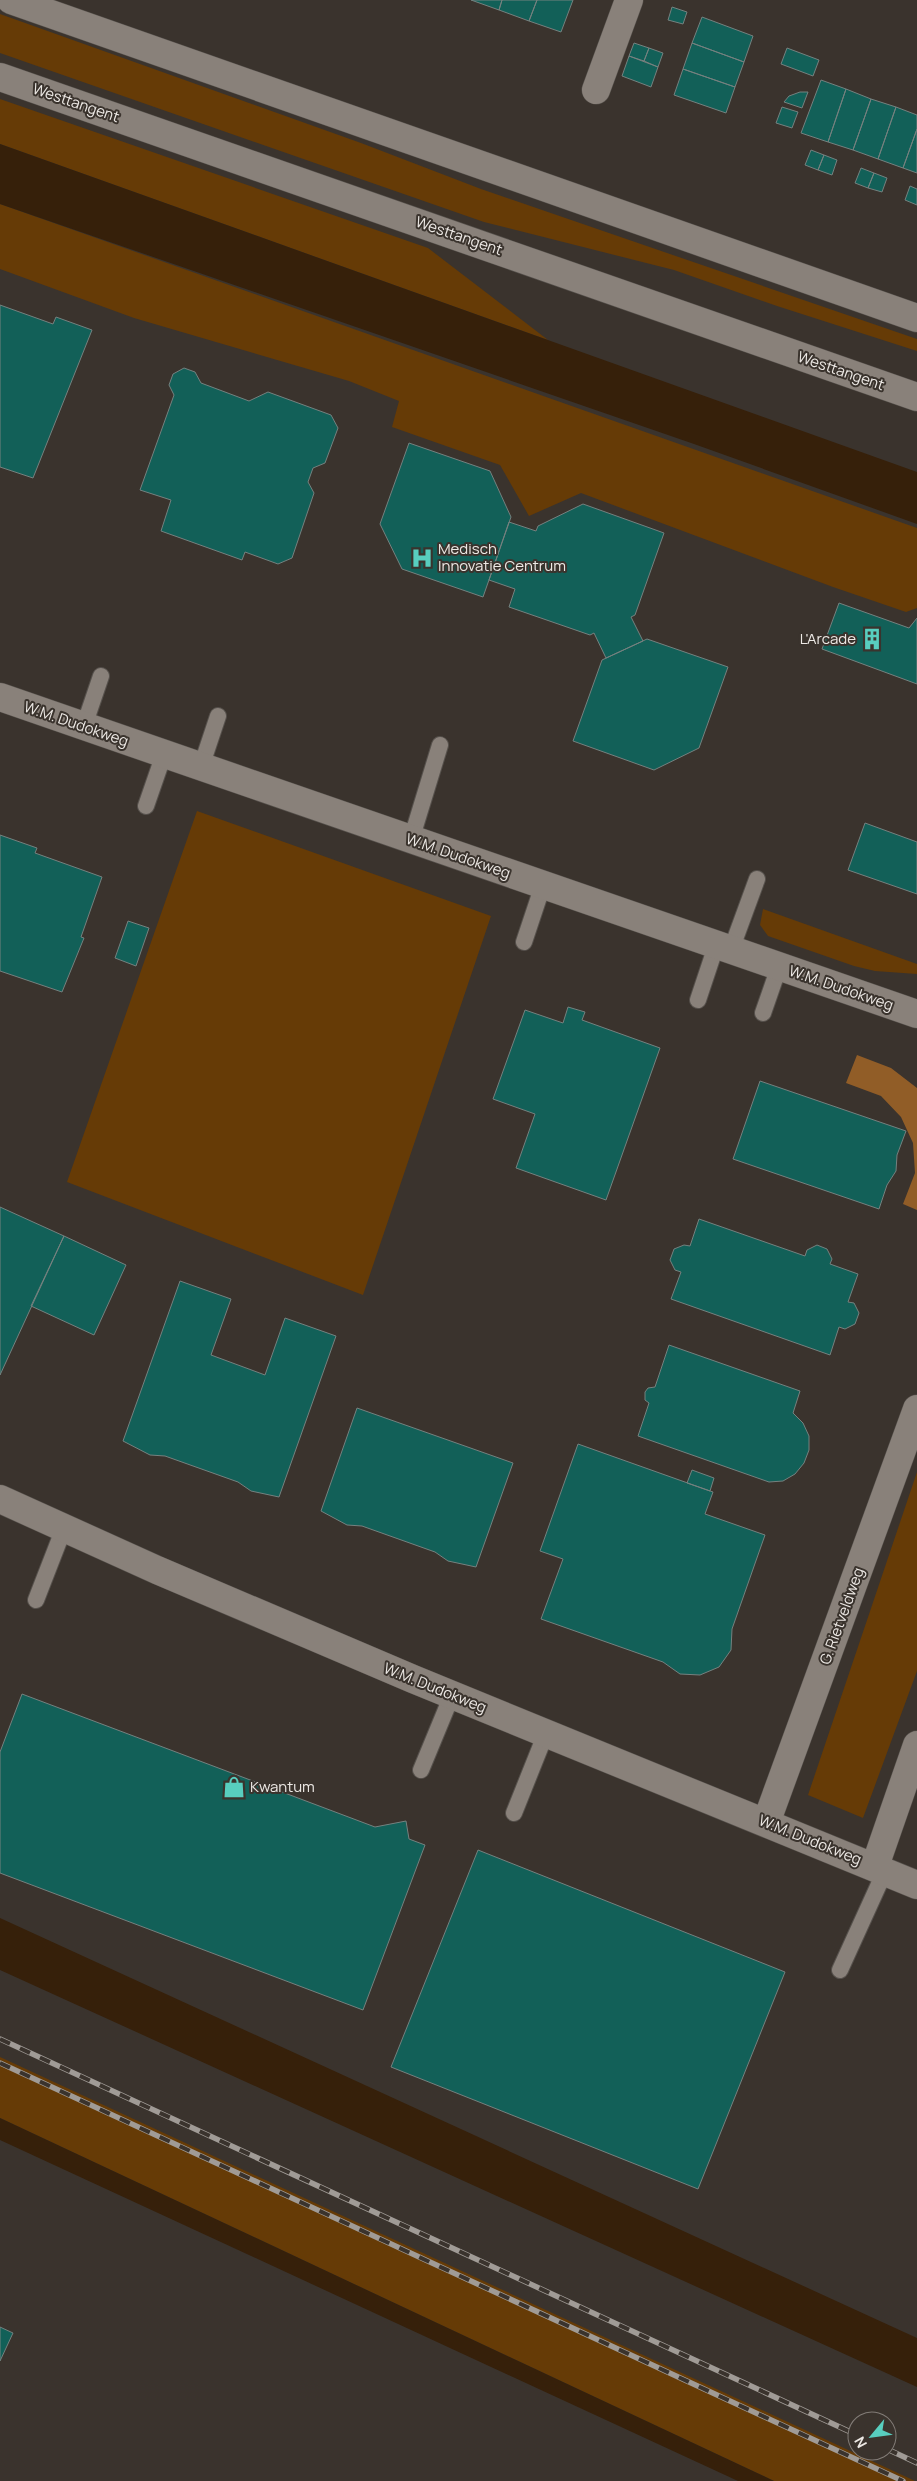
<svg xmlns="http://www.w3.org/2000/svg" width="917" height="2481" viewBox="0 0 917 2481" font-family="Manrope,sans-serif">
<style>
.green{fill:#663b06}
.forest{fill:#915d27}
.water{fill:#36200a}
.building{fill:#126058;stroke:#75817f}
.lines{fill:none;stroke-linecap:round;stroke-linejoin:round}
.lane-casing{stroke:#56514c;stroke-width:18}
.street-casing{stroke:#56514c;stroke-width:29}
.secondary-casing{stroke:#56514c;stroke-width:29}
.lane{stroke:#89817a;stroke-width:16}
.street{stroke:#89817a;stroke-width:28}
.secondary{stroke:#89817a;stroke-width:28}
.rail-casing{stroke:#a09b96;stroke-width:5.5}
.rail{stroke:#3a332d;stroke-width:4;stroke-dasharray:11;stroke-linecap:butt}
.labels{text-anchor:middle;stroke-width:4;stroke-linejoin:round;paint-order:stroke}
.street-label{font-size:15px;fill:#ede9e5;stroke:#3a332d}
.poi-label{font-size:15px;fill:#ede9e5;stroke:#3a332d;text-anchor:start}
</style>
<rect width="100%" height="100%" fill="#3a332d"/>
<!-- green -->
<path class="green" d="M0,14l361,129 120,46 436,150v12l-140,-45 -103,-36 -190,-48 -484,-169z
M0,99l428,149 120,92 -548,-196z
M0,204l917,324v80l-11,4 -73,-25 -252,-94 -52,23 -29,-51 -108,-38 7,-26 -50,-20 -215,-63 -134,-49z
M197,811l294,105 -128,379 -296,-113z
M763,909l154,55v10l-42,-3 -21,-5 -86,-30 -8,-11z
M917,1472v199l-54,147 -55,-23z
M0,2057l915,424h-141l-774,-363z"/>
<!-- forest -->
<path class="forest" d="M857,1055l34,13 26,20v122l-14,-6 12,-31 -2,-30 -12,-26 -20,-21 -35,-13z"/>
<!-- water -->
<path class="water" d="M0,144l917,328v52l-223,-80 -694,-240z
M0,1918l917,420v49l-917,-417z
M0,2118l774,363h-36l-738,-341z"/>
<!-- building -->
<path class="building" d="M471,0h31l-3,10z
M502,0h35l-8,21 -30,-11z
M537,0h36l-12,32 -32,-11z
M672,7l15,5 -4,12 -15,-4z
M702,17l51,19 -9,26 -52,-19z
M634,43l15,5 -5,13 -15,-5z
M692,43l52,19 -9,25 -52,-18z
M649,48l14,5 -5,14 -14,-6z
M787,48l32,12 -6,16 -32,-12z
M629,56l29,11 -7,20 -29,-11z
M683,69l52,18 -9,26 -52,-18z
M821,80l25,9 -18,53 -27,-9z
M846,89l25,10 -18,51 -25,-8z
M800,92h8l-6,16 -18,-6 5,-6z
M871,99l25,8 -18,52 -25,-9z
M782,107l16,5 -6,16 -16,-5z
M896,107l21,8v14l-14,39 -25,-9z
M917,129v44l-14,-5z
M811,150l13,5 -6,15 -13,-5z
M824,155l13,5 -5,15 -14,-5z
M861,168l13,5 -6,15 -13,-5z
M874,173l13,5 -5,14 -14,-4z
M910,186l7,3v16l-12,-5z
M0,305l53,19 3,-7 36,13 -59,148 -33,-11z
M184,368l11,4 6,11 48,18 19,-9 63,23 7,13 -13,35 -12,5 -5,14 6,11 -22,65 -14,6 -33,-12 -3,8 -81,-29 10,-31 -31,-10 34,-95 -5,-10 4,-11z
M409,443l81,28 21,46 -28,80 -81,-28 -22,-45z
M583,504l81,29 -29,82 -4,2 12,24 -37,17 -12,-25 -4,2 -81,-28 6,-18 -26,-9 20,-58 27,9 2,-5z
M839,603l70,25 8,-10v66l-95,-35z
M647,639l81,28 -29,81 -45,22 -81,-29 29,-81z
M865,823l52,19v52l-69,-24z
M0,835l37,13 -2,5 67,24 -21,60 3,1 -22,54 -62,-21z
M128,921l21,7 -13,38 -21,-8z
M568,1007l17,5 -3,8 78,28 -54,152 -90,-32 19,-54 -42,-15 32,-89 38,13z
M760,1081l146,50 -9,24 -1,16 -9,14 -8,24 -146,-50z
M0,1207l64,29 -64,139z
M699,1219l106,37 2,-6 10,-5 10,4 5,10 -2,5 28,10 -10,28 6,1 5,10 -4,11 -10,5 -6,-2 -9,28 -159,-56 10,-27 -6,-2 -5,-10 4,-11 10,-4 6,1z
M64,1236l62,29 -32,70 -63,-29z
M180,1281l51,18 -20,56 54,20 20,-57 51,18 -57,161 -28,-6 -13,-9 -73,-26 -15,-1 -27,-14z
M669,1345l131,46 -7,22 10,10 6,13v14l-5,13 -9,11 -12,7 -14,1 -131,-46 11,-33 -4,-3v-8l3,-4 7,-1z
M357,1408l156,55 -37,104 -28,-6 -13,-9 -73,-26 -15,-1 -26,-14z
M578,1444l135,48 -8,22 60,21 -33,94 -1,21 -12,17 -19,8 -20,-1 -17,-12 -122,-43 22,-60 -23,-8z
M692,1470l22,8 -4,13 -23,-8z
M22,1694l353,133 31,-6 3,18 16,6 -62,165 -363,-137v-121z
M478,1850l307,122 -87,217 -307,-122z
M0,2327l13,6 -13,28z"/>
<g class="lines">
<!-- lane casing -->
<g class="lane-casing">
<path id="lane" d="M84,726l17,-50
M201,767l17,-51
M146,806l18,-52
M411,840l29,-95
M524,942l19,-57
M731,950l26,-71
M698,1000l18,-54
M763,1013l16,-46
M36,1600l28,-72
M421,1770l31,-75
M514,1813l32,-80
M840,1970l45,-99"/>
</g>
<!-- street casing -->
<g class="street-casing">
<path id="street" d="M596,90l33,-90
M0,697l917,317
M0,1499l157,71 256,109 504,206
M766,1823l151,-414
M875,1866l42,-121"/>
</g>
<!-- secondary casing -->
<g class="secondary-casing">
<path id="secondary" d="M11,0l906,318
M0,77l917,320"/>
</g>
<!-- lane -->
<use href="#lane" class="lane"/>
<!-- street -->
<use href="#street" class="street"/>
<!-- secondary -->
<use href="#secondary" class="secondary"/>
<!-- rail casing -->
<g class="rail-casing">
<path id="rail" d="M0,2039l857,396
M0,2063l903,418
M887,2449l30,14"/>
</g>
<!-- rail -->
<use href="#rail" class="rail"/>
</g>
<!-- icons -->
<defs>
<g id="hospital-bare" transform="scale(1.725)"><path d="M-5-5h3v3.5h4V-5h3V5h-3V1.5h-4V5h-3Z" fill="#58cebf" stroke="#3a332d" stroke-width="2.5" paint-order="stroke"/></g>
<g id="building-bare" transform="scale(1.725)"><path d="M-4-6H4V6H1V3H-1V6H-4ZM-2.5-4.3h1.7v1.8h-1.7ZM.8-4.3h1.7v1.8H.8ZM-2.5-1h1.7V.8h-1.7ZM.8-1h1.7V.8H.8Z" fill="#58cebf" stroke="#3a332d" stroke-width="2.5" paint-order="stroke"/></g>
<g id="shop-bare" transform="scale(1.725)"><path d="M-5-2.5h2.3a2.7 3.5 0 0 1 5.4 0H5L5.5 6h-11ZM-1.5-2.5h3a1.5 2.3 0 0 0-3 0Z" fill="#58cebf" stroke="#3a332d" stroke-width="2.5" paint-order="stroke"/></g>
</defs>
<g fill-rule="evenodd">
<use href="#hospital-bare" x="422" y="558"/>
<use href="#building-bare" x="872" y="639"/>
<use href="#shop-bare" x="234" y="1787"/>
</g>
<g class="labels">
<!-- street labels -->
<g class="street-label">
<text transform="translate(76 103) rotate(19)" y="5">Westtangent</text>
<text transform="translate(459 236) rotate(19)" y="5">Westtangent</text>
<text transform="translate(841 371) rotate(19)" y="5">Westtangent</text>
<text transform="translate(76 724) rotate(19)" y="5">W.M. Dudokweg</text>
<text transform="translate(458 856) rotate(19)" y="5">W.M. Dudokweg</text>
<text transform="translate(841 988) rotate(19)" y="5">W.M. Dudokweg</text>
<text transform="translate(842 1616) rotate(-70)" y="5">G. Rietveldweg</text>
<text transform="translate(435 1688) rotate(22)" y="5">W.M. Dudokweg</text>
<text transform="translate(810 1840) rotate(22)" y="5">W.M. Dudokweg</text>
</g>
<!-- poi labels -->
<g class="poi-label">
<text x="438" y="554">Medisch<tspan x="438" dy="17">Innovatie Centrum</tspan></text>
<text x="856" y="644" text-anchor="end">L'Arcade</text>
<text x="250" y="1792">Kwantum</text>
</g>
</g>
<!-- north arrow -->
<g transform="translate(872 2436) rotate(241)"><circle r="24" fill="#3a332d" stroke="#827c77"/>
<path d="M0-4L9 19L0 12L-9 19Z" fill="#58cebf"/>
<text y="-8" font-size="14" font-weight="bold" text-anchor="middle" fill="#ede9e5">N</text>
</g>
</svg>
